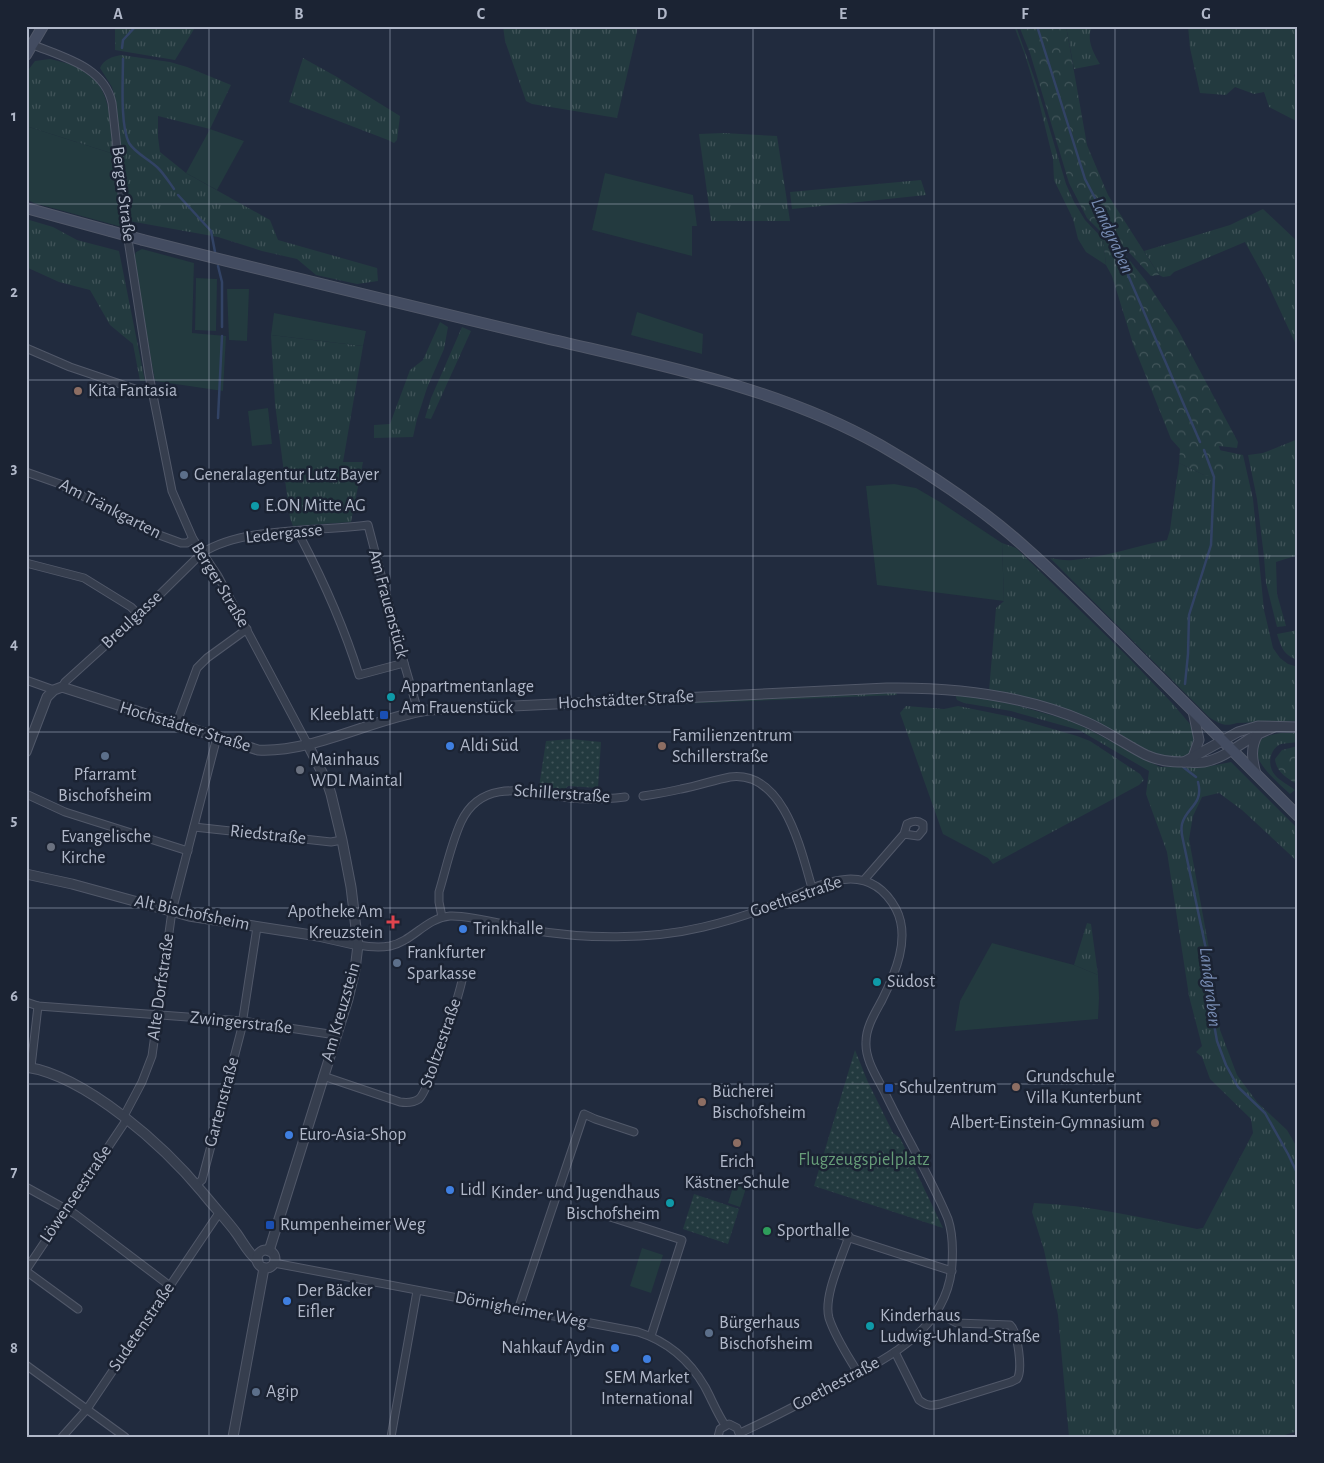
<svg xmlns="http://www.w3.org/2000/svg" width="1324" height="1463" font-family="'Alegreya Sans',sans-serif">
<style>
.grass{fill:url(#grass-tufts)}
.forest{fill:url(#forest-crowns)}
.park{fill:url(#park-dots)}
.garden{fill:#233a3f}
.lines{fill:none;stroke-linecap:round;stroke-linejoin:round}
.stream{stroke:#324365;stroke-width:2.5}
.minor-casing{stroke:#515869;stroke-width:9}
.tertiary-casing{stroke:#515869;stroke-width:11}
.secondary-casing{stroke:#515869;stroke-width:12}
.minor{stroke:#363e4e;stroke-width:7}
.tertiary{stroke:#363e4e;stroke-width:9}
.secondary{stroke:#434c61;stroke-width:10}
.secondary-bridge-casing{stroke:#515869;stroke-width:12;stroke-linecap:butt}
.secondary-bridge{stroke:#434c61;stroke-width:10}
.grid{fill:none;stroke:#b1b8c9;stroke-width:1;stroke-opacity:0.55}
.education-dot{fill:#8d6e63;stroke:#1b2333;stroke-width:2}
.service-dot{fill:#5c6f8a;stroke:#1b2333;stroke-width:2}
.culture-dot{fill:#0f9aa8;stroke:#1b2333;stroke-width:2}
.transit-dot{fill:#1a4fb4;stroke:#1b2333;stroke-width:2}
.shop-dot{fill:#3f7fe0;stroke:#1b2333;stroke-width:2}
.worship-dot{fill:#6b7280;stroke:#1b2333;stroke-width:2}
.health-dot{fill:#e0444e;stroke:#1b2333;stroke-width:2}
.leisure-dot{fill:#2e9e5b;stroke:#1b2333;stroke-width:2}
.labels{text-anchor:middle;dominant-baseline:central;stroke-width:5;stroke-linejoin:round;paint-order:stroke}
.street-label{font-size:18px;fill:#b1b8c9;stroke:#1b2333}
.poi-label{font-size:18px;fill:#b1b8c9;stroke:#1b2333;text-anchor:start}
.park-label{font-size:18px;fill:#669c78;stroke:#1b2333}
.water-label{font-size:19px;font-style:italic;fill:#778cb3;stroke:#1b2333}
.neatline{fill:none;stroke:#b1b8c9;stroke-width:2}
.grid-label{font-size:16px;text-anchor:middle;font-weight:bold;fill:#b1b8c9}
</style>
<defs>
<pattern id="grass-tufts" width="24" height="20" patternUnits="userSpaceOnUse" patternTransform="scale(1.25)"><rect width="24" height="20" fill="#233a3f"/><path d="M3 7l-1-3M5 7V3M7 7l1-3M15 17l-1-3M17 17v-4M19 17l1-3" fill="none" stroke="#415459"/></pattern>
<pattern id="forest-crowns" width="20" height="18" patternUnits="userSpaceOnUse" patternTransform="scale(1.25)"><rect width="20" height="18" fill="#233a3f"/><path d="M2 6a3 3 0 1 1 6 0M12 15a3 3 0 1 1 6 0" fill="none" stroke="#415459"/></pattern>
<pattern id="park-dots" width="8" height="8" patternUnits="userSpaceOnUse" patternTransform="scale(1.25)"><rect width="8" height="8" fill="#233a3f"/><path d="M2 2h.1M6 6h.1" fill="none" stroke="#415459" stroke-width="1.8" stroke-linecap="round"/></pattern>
</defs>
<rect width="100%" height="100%" fill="#212b3e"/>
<g class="grass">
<path d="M115,26H196L175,60L115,50Z"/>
<path d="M503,26H637V32L617,118L532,104L526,101L505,41Z"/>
<path d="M1014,26H1016L1036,83L1066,184L1074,202L1085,220L1103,239L1106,265L1086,252L1078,239L1073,219L1054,180L1053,159L1037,94L1025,55Z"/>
<path d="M1066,26H1092C1086,39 1093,52 1100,64L1074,69Z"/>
<path d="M1188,26H1298V71L1294,75L1298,89V122L1269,107L1264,92L1254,94L1235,87L1226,95L1200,93L1190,48Z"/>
<path d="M121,55L170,62L187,67L231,85L210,129L158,116V137L160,152L186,173L270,220L278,240L377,268L378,281L357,284L316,275L297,259L262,251L218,237L129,221L116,102L112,87L100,68C104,59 112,57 121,55Z"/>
<path d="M303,58L337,77L400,116L397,140L394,143L388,140L289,102Z"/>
<path d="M50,59C58,61 68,63 76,66C112,81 110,121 114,154L26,126V73L35,61Z"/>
<path d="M723,133L777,136L790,221H711L699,134Z"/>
<path d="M921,180L926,195L792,209L790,192Z"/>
<path d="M1263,209L1298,242V349L1266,280L1245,242L1174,272L1170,276L1163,277L1159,275L1144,251L1230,225Z"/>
<path d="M26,219L53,227L77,240L119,251L145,381H140L133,344L110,325L90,290L59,282L26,267Z"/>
<path d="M440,322L448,327L444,349L427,388L417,419L413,437L374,438V425L390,424L410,370L423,360Z"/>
<path d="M462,327L471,331L431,419L425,418L431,398Z"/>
<path d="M271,335L363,346L343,462H363L351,522L293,526L290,518L275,404Z"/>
<path d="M1298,439V555L1276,562L1277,594L1286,626L1277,627L1266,583L1264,557L1257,499L1248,455L1263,453Z"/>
<path d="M1219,450L1243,455L1253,499L1264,610L1273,648L1280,658L1288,664L1298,667V721L1237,723C1225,727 1219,724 1209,717L1050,558C1057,559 1066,561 1073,560C1105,557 1136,546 1167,540L1170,530L1179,463L1204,475L1226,469Z"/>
<path d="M1002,543L1016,548L1126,655L1172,703L1190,724L1194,734L1195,742L1192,751L1187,756L1172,759L1148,753L1109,731L989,691L996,608L1004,601Z"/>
<path d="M1298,630V660C1284,656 1281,647 1277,634Z"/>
<path d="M895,691L897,695L554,709V706Z"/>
<path d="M955,694L1012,704L1065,719L1080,725L1160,767L1211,766L1231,762L1298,829V862L1242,810L1219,793L1202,797L1193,816L1189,839L1214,976L1220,1030L1237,1075L1257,1102L1287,1130L1298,1149V1431L1278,1437H1069L1058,1315L1044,1250L1032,1212L1034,1203C1090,1205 1143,1218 1197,1229L1203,1228L1253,1133L1251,1119L1210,1079L1202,1057L1196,1052L1202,1046L1189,996L1167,852L1146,794L1149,771L1079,730L1011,711L964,703L957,700Z"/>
<path d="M906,706L944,709L958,706L1012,717L1077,736L1090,741L1140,774L1144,780L1139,785L993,864L988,858L943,834L900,713Z"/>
<path d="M1281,733H1298V742C1293,743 1286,743 1281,744C1269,749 1267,766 1275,775C1280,781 1289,785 1295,790L1290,794C1271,777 1229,740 1281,733Z"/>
<path d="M1087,923L1091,924L1098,975L1074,965Z"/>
</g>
<g class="forest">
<path d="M1019,26H1066L1087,145L1108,195L1159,275L1151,276L1125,248L1100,231L1087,218L1069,183L1030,53Z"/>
<path d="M1103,239L1123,252L1146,281L1177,328L1238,442L1237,448L1219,446L1226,469L1225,477L1204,475L1179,463L1180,449L1171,439L1133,344L1112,276L1106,265Z"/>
<path d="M1298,746V785C1287,778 1276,772 1275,759L1282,750Z"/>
</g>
<g class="park">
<path d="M571,739L601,742L598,788L568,786L564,790L539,787L546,741Z"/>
<path d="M855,1050L867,1080L893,1133L900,1138L943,1228L814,1186Z"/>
<path d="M694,1194L739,1209L728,1244L683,1229Z"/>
</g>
<g class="garden">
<path d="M26,126L114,154L122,227L34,203L26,199Z"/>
<path d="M210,129L244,141L217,190L186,173Z"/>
<path d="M605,173L693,195L697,226H692V256L592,230Z"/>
<path d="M142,249L194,263L192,333L226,336L223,391L155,381L133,260L136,252Z"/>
<path d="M196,278L217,279L216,331L195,330Z"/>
<path d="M227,289H249L247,341L229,340Z"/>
<path d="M637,312L703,334L702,354L631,335Z"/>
<path d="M274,313L366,331L363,346L271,335Z"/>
<path d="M268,408L272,444L252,446L248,411Z"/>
<path d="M894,484L916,488L940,502L1002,543L1004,601L877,585L866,486Z"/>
<path d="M992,943L1074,965L1098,975L1099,998L1098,1019L955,1031L960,1001Z"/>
<path d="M734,1184L746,1188L740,1207L728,1203Z"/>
<path d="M642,1248L663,1255L651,1293L630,1286Z"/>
</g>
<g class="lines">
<g class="stream">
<path d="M1037,26L1085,179L1108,223L1125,268L1200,442"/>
<path d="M122,48L123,40L136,26"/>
<path d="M123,59C123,80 120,125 129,143C136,154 149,159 158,168C164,174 169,182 174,189"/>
<path d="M178,195L211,231L215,252"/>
<path d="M218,266L222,282V327"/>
<path d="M218,418L222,336"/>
<path d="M1185,684L1188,654L1189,615L1211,545L1214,477L1204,450"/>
<path d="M1183,767L1196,777"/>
<path d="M1198,782C1204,805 1186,807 1182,824C1181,829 1182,836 1183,840L1207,954L1209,996L1217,1041L1226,1065L1238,1087L1265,1113L1288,1154L1298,1175"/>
</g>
<g class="minor-casing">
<g id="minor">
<path d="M31,44C62,57 104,66 112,103L125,220L149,375L172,491L193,539L218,576L307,743"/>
<path d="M26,348L70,367L138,390L152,388"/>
<path d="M26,472L60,484L151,532L181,543H187L193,539"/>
<path d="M300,531L301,538C324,582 344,627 359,675L404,663"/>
<path d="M26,563L84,578L131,607L139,615"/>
<path d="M26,680L54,690"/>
<path d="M62,687L65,682L139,615L202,553C244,526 319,532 368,525L404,663L418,711"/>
<path d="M176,725L197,668L207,658L247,629"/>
<path d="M26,794L65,812L188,851"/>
<path d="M643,796C656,794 669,792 681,789C698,786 714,780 730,777C784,770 801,850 812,888"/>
<path d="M194,827L331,842L342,840"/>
<path d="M864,880L904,834L907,824C913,821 917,820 923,824V830L918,836L904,834"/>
<path d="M442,917L439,902V892C446,869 451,844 461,822C483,775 532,794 571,798C589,800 607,799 625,797"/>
<path d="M358,945C369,947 379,948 390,946C413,941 426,918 450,916C472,915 508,926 531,930C585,939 649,940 703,927C725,922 747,915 768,907C810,891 865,852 896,909C911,938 895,974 882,1000C875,1013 866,1027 866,1042C865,1060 877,1077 885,1093C905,1135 930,1176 948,1219C953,1234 953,1249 952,1264C948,1332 884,1360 831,1387C801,1403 771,1419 740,1433"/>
<path d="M26,1002L38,1006L242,1021L336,1035"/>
<path d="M31,1067L38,1006"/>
<path d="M323,1076L400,1102C407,1103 413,1103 419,1099C429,1091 461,990 463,975"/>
<path d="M124,1116L142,1082L152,1056L172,911L217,737"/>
<path d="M196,1185L202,1180L241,1031L257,927"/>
<path d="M26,1187L75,1214L170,1286"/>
<path d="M601,1214L682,1240L651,1336"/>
<path d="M831,1232L952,1271"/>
<path d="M849,1236C842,1258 823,1296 829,1318C835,1337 848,1356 858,1373"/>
<path d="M274,1263L638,1332C667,1341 690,1361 705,1387C712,1400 717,1413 725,1425"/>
<path d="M26,1270L127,1119"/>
<path d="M26,1271L78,1309"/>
<path d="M518,1310L584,1114L595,1119L634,1132"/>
<path d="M895,1352L919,1400C927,1406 931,1406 940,1404L1011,1382L1017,1379C1023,1371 1018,1332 1010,1325L957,1323L937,1313"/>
<path d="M26,1365L125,1437"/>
<path d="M62,1437L87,1409L219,1213"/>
<path d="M391,1437L417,1291"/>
<path d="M718,1437L720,1429L729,1424L737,1428L740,1436"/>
</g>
</g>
<g class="tertiary-casing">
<g id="tertiary">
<path d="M1193,711L1199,740L1193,757"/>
<path d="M26,752L47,697L54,690L62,687L258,750C314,753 373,718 428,710L887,688C953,687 1024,695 1086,722C1107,731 1126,745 1146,755C1159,761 1170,762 1184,762C1191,762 1197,763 1204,762C1221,759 1235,748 1249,739C1257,734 1266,731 1274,727"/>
<path d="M1184,762L1238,732L1258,726L1298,727"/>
<path d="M1256,774C1252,759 1250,748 1258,734"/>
<path d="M26,874L72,884L189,916L318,936L358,945"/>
<path d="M26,1067C87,1076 165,1147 203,1193C214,1207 227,1220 237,1234C244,1244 248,1253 258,1261"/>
<circle cx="266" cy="1259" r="9"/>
<path d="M269,1251L348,999L355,970L358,945L351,887L342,840L331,794L327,782L307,743"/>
<path d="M233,1437L264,1268"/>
</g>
</g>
<g class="secondary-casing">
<g id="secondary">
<path d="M26,55L43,26"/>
<path d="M26,208L110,231"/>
<path d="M143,240C277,274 411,306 545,338C659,365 777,387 880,445C932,475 983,509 1027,549C1070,587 1111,629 1152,670C1200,718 1249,767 1298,816"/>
</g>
</g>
<use href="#minor" class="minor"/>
<use href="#tertiary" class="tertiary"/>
<use href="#secondary" class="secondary"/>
<g class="secondary-bridge-casing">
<path id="secondary-bridge" d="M110,231L143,240"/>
</g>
<use href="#secondary-bridge" class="secondary-bridge"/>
</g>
<path class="grid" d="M209,26V1437M390,26V1437M571,26V1437M753,26V1437M934,26V1437M1115,26V1437M26,204H1298M26,380H1298M26,556H1298M26,732H1298M26,908H1298M26,1084H1298M26,1260H1298"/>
<g class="education-dot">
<circle cx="78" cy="391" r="5"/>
<circle cx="662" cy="746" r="5"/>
<circle cx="1016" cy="1087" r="5"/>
<circle cx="702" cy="1102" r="5"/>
<circle cx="1155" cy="1123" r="5"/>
<circle cx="737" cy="1143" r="5"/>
</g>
<g class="service-dot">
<circle cx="184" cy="475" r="5"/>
<circle cx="105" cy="756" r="5"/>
<circle cx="397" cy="963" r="5"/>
<circle cx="709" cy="1333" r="5"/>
<circle cx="256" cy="1392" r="5"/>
</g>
<g class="culture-dot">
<circle cx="255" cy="506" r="5"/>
<circle cx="391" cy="697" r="5"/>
<circle cx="877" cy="982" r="5"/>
<circle cx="670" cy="1203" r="5"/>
<circle cx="870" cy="1326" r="5"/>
</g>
<g class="transit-dot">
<rect x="379" y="710" width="10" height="10" rx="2.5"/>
<rect x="884" y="1083" width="10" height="10" rx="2.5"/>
<rect x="265" y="1220" width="10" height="10" rx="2.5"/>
</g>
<g class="shop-dot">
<circle cx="450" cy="746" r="5"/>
<circle cx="463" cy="929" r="5"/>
<circle cx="289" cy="1135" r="5"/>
<circle cx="450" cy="1190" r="5"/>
<circle cx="287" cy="1301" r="5"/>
<circle cx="615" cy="1348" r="5"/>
<circle cx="647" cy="1359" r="5"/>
</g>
<g class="worship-dot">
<circle cx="300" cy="770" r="5"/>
<circle cx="51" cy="847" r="5"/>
</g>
<path class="health-dot" d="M390.5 914.5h5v5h5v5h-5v5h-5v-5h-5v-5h5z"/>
<circle class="leisure-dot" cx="767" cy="1231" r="5"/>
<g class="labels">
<g class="street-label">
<text transform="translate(123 194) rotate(83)">Berger Straße</text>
<text transform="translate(110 509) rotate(27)">Am Tränkgarten</text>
<text transform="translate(284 534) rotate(-6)">Ledergasse</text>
<text transform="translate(220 585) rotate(59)">Berger Straße</text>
<text transform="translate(388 604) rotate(75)">Am Frauenstück</text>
<text transform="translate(132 620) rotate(-43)">Breulgasse</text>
<text transform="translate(626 700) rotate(-3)">Hochstädter Straße</text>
<text transform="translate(185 727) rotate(17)">Hochstädter Straße</text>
<text transform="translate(562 794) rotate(4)">Schillerstraße</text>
<text transform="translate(268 835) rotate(6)">Riedstraße</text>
<text transform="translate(796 897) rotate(-19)">Goethestraße</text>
<text transform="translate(192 913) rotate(12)">Alt Bischofsheim</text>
<text transform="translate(161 987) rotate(-82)">Alte Dorfstraße</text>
<text transform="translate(341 1012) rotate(-74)">Am Kreuzstein</text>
<text transform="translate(241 1023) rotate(6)">Zwingerstraße</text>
<text transform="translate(441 1043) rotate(-71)">Stoltzestraße</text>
<text transform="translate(222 1102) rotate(-75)">Gartenstraße</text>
<text transform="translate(76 1194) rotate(-56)">Löwenseestraße</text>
<text transform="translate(521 1310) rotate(11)">Dörnigheimer Weg</text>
<text transform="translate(142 1327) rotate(-56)">Sudetenstraße</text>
<text transform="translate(836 1384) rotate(-28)">Goethestraße</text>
</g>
<g class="poi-label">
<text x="88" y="391">Kita Fantasia</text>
<text x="194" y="475">Generalagentur Lutz Bayer</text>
<text x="265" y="506">E.ON Mitte AG</text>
<text x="401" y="687">Appartmentanlage<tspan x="401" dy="21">Am Frauenstück</tspan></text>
<text x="374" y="715" text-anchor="end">Kleeblatt</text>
<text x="672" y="736">Familienzentrum<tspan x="672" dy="21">Schillerstraße</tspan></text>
<text x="460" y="746">Aldi Süd</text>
<text x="310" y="760">Mainhaus<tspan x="310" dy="21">WDL Maintal</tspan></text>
<text x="105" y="775" text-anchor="middle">Pfarramt<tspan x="105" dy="21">Bischofsheim</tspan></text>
<text x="61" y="837">Evangelische<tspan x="61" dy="21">Kirche</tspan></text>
<text x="383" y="912" text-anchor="end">Apotheke Am<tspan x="383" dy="21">Kreuzstein</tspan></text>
<text x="473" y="929">Trinkhalle</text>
<text x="407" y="953">Frankfurter<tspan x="407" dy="21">Sparkasse</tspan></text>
<text x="887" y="982">Südost</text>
<text x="1026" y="1077">Grundschule<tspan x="1026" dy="21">Villa Kunterbunt</tspan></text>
<text x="899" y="1088">Schulzentrum</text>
<text x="712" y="1092">Bücherei<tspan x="712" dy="21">Bischofsheim</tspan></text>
<text x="1145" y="1123" text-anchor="end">Albert-Einstein-Gymnasium</text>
<text x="299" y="1135">Euro-Asia-Shop</text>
<text x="737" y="1162" text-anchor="middle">Erich<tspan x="737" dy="21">Kästner-Schule</tspan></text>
<text x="460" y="1190">Lidl</text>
<text x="660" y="1193" text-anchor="end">Kinder- und Jugendhaus<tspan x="660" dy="21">Bischofsheim</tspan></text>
<text x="280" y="1225">Rumpenheimer Weg</text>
<text x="777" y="1231">Sporthalle</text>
<text x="297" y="1291">Der Bäcker<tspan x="297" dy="21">Eifler</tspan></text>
<text x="880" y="1316">Kinderhaus<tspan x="880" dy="21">Ludwig-Uhland-Straße</tspan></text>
<text x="719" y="1323">Bürgerhaus<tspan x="719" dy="21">Bischofsheim</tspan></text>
<text x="605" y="1348" text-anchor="end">Nahkauf Aydin</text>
<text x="647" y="1378" text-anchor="middle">SEM Market<tspan x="647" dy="21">International</tspan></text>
<text x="266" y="1392">Agip</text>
</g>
<g class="park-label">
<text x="864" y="1160">Flugzeugspielplatz</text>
</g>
<g class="water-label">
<text transform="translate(1112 236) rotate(66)">Landgraben</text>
<text transform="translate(1210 987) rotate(83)">Landgraben</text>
</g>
</g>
<rect width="1324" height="1463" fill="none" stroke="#1b2333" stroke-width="55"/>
<rect x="28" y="28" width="1268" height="1408" class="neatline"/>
<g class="grid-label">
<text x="118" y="19">A</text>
<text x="299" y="19">B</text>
<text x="481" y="19">C</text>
<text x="662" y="19">D</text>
<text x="843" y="19">E</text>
<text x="1025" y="19">F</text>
<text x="1206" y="19">G</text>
<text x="14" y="121">1</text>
<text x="14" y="297">2</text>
<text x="14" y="473">3</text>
<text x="14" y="649">4</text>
<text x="14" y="825">5</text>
<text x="14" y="1001">6</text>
<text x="14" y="1177">7</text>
<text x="14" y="1353">8</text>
</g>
</svg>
